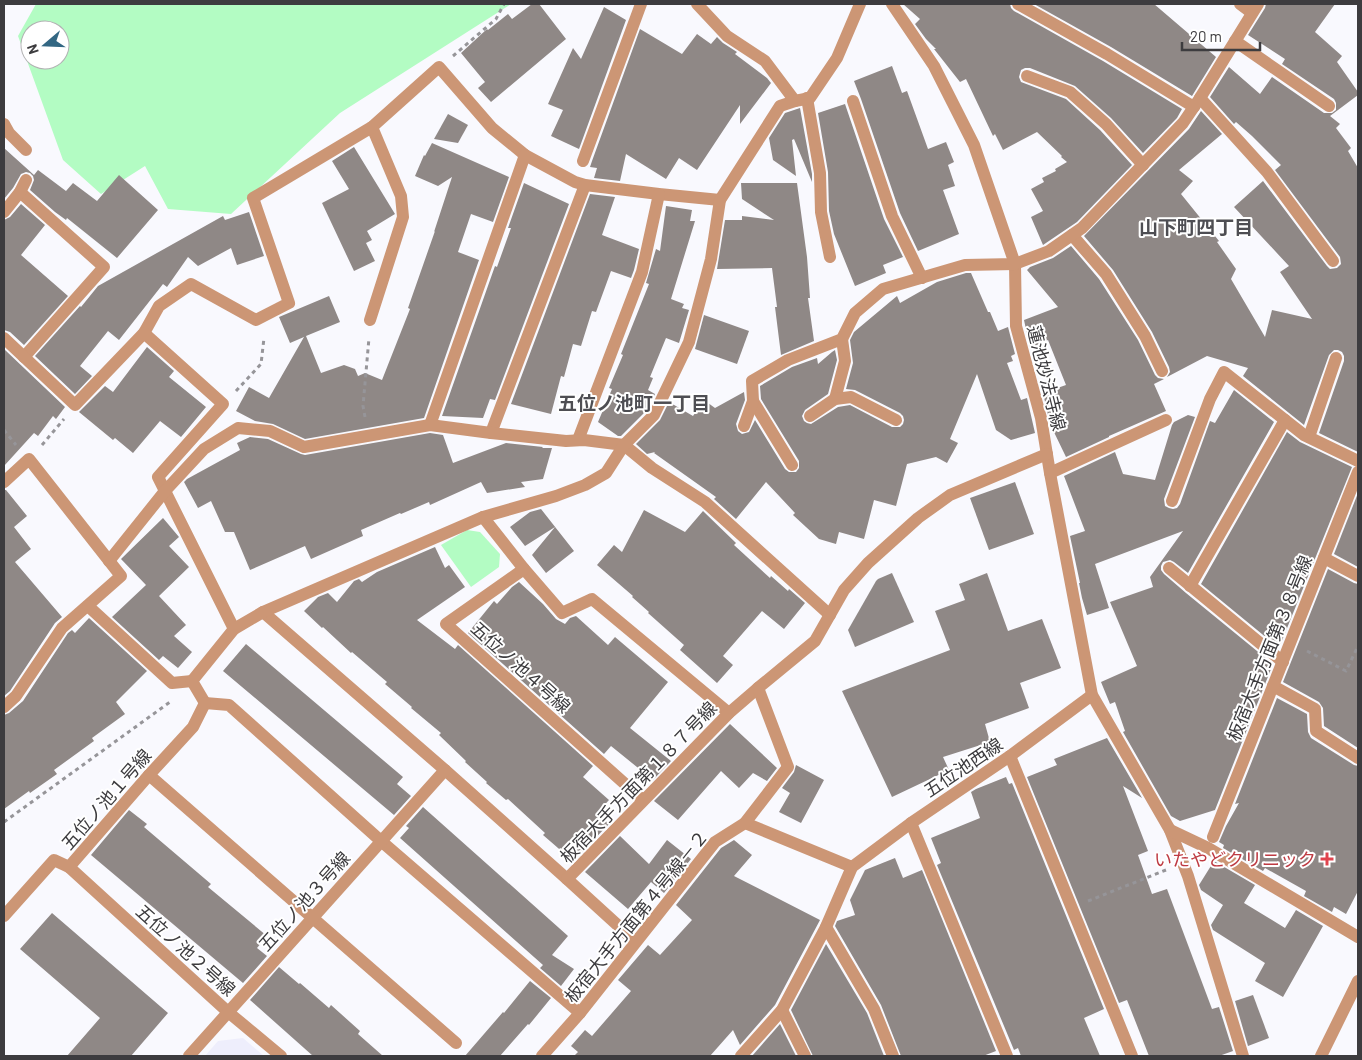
<svg xmlns="http://www.w3.org/2000/svg" width="1362" height="1060" font-family="Barlow,'Noto Sans JP',sans-serif">
<style>
.built{fill:#eeeefc}
.green{fill:#b3fcc3;fill-rule:evenodd}
.building{fill:#8f8886}
.lines{fill:none;stroke-linecap:round;stroke-linejoin:round}
.path{stroke:#969599;stroke-width:3;stroke-dasharray:4 4;stroke-linecap:butt}
.minor{stroke:#cc9675;stroke-width:12}
.health-dot{fill:#e0444e;stroke:#fff;stroke-width:2}
.labels{text-anchor:middle;dominant-baseline:central;stroke-width:4;stroke-linejoin:round;paint-order:stroke}
.street-label{font-size:18px;fill:#3d3c3f;stroke:#fff}
.health-label{font-size:18px;fill:#be3a42;stroke:#fff;text-anchor:end}
.neighbourhood-label{font-size:19px;font-weight:bold;fill:#4e4e53;stroke:#fff}
</style>
<rect width="100%" height="100%" fill="#f9f9fe"/>
<path class="built" d="M243,1038L264,1056H205L218,1041Z"/>
<g class="green">
<path d="M36,4H511L340,113L231,214L168,209L145,166L101,194L63,160L18,36ZM30,30H60V60H30Z"/>
<path d="M467,530L480,532L500,554L499,567L471,587L441,545Z"/>
</g>
<g class="building">
<path d="M532,4H539L566,39L491,102L478,88L485,82L461,53L487,29L488,30L508,14L512,19Z"/>
<path d="M903,4H1010L1011,8L1014,11L1103,61L1182,109L1177,118L1143,153L1111,118L1075,86L1030,68H1025L1021,70L1019,77L1021,82L1066,99L1100,130L1132,165L1077,222L1043,245L1031,217L1043,211L1031,189L1044,182L1042,178L1056,171L1055,169L1067,162L1061,157L1062,156L1037,132L1003,150L995,134L993,136L966,79L960,82L934,49H936L926,39L915,24L920,19Z"/>
<path d="M1034,4H1154L1216,57L1192,96L1111,47Z"/>
<path d="M1266,4H1335L1315,32L1342,56L1337,62L1358,92V95L1330,116L1340,124L1336,128L1351,148L1348,151L1358,168V452L1319,433L1344,361V356L1342,352L1338,350H1334L1329,355L1304,425L1243,376L1248,368L1207,356L1167,377L1170,372L1169,367L1152,332L1113,270L1084,236L1189,129L1201,111L1222,134L1179,170L1193,181L1181,194L1219,241L1217,242L1236,269L1231,279L1265,337L1272,310L1312,319L1280,272L1289,266L1234,207L1263,181L1327,266L1330,269L1337,268L1341,264L1340,257L1275,170L1281,165L1252,136L1236,122L1234,124L1210,97L1229,67L1260,94L1272,77L1324,113H1332L1336,110V103L1334,99L1282,64L1285,59L1248,35L1265,8Z"/>
<path d="M604,7L626,20L579,149L551,136L563,110L548,104L573,48L581,59Z"/>
<path d="M640,29L682,54L697,34L711,44L717,37L723,43L737,52L735,54L767,78L771,83L740,124V105L697,170L679,158L666,179L626,154L620,181L594,178L597,168L590,167L592,161Z"/>
<path d="M892,66L902,93L907,91L928,149L946,142L954,162L948,165L955,186L943,190L959,234L918,251L900,213L861,99L854,81Z"/>
<path d="M845,104L884,219L903,257L883,265L886,273L855,286L834,234L829,211L828,172L818,113Z"/>
<path d="M800,108L812,174V182L794,139L792,140L796,176L773,160L769,138L785,113Z"/>
<path d="M448,114L468,125L458,143L434,139Z"/>
<path d="M432,143L509,177L493,222L471,214L458,252L479,260L424,418L305,439L273,424L255,421L236,411L249,387L269,398L304,337L290,343L279,317L329,296L340,322L306,336L321,373L344,365L355,369L358,376L365,373L382,380L410,309L408,308L435,231L434,232L452,177L438,186L415,176L424,155L425,156Z"/>
<path d="M354,147L395,214L367,231L372,240L366,243L375,261L354,271L322,203L349,189L332,161Z"/>
<path d="M4,148L34,175L38,170L66,191L73,183L97,201L119,175L158,210L117,258L67,218L66,220L55,212L30,190L34,180L33,176L30,173L26,172L21,174L13,188L4,199Z"/>
<path d="M524,183L569,204L495,400L490,399L483,418L442,416L495,266L497,267L511,228H508Z"/>
<path d="M741,183H797L807,257L810,298H808L814,341L781,355L775,307H777L772,268L717,269L725,220H742V216L774,220L742,199Z"/>
<path d="M590,194L615,197L602,235L639,249L634,270L631,278L611,271L596,312L592,311L581,346L573,344L564,377L561,376L551,414L511,404Z"/>
<path d="M21,204L45,225L21,255L68,296L24,345L10,332L4,330V220L10,217Z"/>
<path d="M666,206L692,210L690,221H695L671,299L684,304L682,308L689,310L679,343L666,338L650,377L653,378L648,390L655,394L647,410L621,436H618L598,422L612,389L609,388L623,355L621,354L649,284L646,283L656,249L660,251Z"/>
<path d="M249,212L264,256L237,265L231,248L198,266L188,257L167,287L163,284L119,340L108,331L80,366L92,376L75,394L35,356L80,306L81,307L98,286L223,216L225,220Z"/>
<path d="M1071,246L1099,279L1138,340L1155,375L1158,378L1164,379L1154,384L1166,411L1109,436V437L1066,457L1052,428H1051L1043,393L1066,385L1048,340L1030,348L1024,320L1058,307L1027,270L1030,267L1053,258Z"/>
<path d="M966,273H971L988,312H990L998,331L1008,327L1015,354L1011,356L1013,361L1007,363L1021,400L1027,398L1035,433L1011,440L996,430L977,374L950,439L958,443L947,463L936,457L907,464L896,506L874,500L864,539L839,532L836,544L819,539L793,515L795,513L766,482L736,519L714,499L716,497L654,453L655,452L647,454L636,444L660,420L669,402L693,416L704,400L715,408L744,392L745,400L736,424L738,431L742,434L749,432L755,420L785,469L789,472H796L799,468V461L761,399L760,386L792,367L817,358L818,364L832,352L835,350L837,360L828,394L805,410L802,416L804,421L807,423L811,424L838,407L850,405L892,427H900L903,424L904,420L903,416L900,413L855,390L846,389L853,363L850,340L854,332L897,296L900,303L937,282Z"/>
<path d="M704,315L749,331L737,364L695,349Z"/>
<path d="M147,347L174,371L169,377L206,407L181,437L160,421L133,453L115,438L113,440L79,412L105,386L113,392Z"/>
<path d="M4,349L65,407L56,419L53,416L38,436L34,433L4,466Z"/>
<path d="M1234,390L1274,422L1188,573L1174,562L1170,560L1163,562L1161,566V570L1164,574L1186,593L1273,664L1215,810L1180,821L1171,816L1123,732L1125,731L1115,702L1110,704L1101,682L1137,666L1110,602L1153,587L1150,577L1183,531L1095,564L1109,608L1087,615L1082,598L1079,583H1080L1070,536L1085,531L1064,476L1115,452L1123,474L1155,480L1172,425L1174,422L1188,415L1195,417L1164,499L1165,506L1169,508L1173,509L1177,508L1180,504L1210,421L1215,423Z"/>
<path d="M1287,432L1300,442L1352,467L1279,648L1201,584Z"/>
<path d="M430,433L443,435L453,463L506,443L543,447L542,448H552L543,479L521,482L525,487L487,493L481,482L430,505L429,502L401,514L400,513L361,530L363,536L311,559L305,546L250,570L234,532H225L211,501L198,508L184,482L187,479L240,450L237,443L250,437L268,439L301,454L305,455Z"/>
<path d="M1015,482L1034,534L989,550L970,498Z"/>
<path d="M4,490H6L27,516L14,527L31,549L15,562L62,617L55,623L10,691L4,696Z"/>
<path d="M1358,493V567L1334,554Z"/>
<path d="M541,509L574,551L546,573L532,555L555,527L525,546L510,527L530,512Z"/>
<path d="M644,510L685,532L703,511L736,543L734,545L770,578L771,576L788,591L789,589L805,603L784,629L762,611L723,656L733,665L717,683L680,650L684,645L648,613L649,612L632,597L633,596L597,565L614,545L622,552Z"/>
<path d="M163,518L179,537L169,546L189,567L159,596L186,625L174,636L192,652L178,668L163,656L159,660L112,617L146,585L121,559Z"/>
<path d="M435,547L445,568L449,565L465,587L417,620L455,649L458,645L593,766L583,777L609,800L597,813L609,824L573,861L543,835L545,833L508,799L506,800L486,783L487,782L465,762L466,761L439,735L441,733L411,708L412,707L385,684L387,682L352,652L351,653L323,627L322,628L304,611L318,597L328,593L337,602L354,581L359,579L362,582L377,572Z"/>
<path d="M1328,569L1354,583L1358,584V748L1324,726L1323,708L1319,702L1283,682Z"/>
<path d="M892,573L914,622L855,647L848,630L876,581L878,579Z"/>
<path d="M987,573L1008,631L1042,619L1061,668L1020,683L1029,708L985,724L990,742L943,757L949,770L892,797L842,691L950,650L935,611L965,600L959,584Z"/>
<path d="M519,582L543,604L556,619L565,624L570,618L576,616L608,645L615,637L668,682L630,728L671,761L653,780L611,746L604,754L468,633L494,601L497,604L512,587Z"/>
<path d="M89,618L147,671L116,702L125,714L92,738L94,741L54,770L57,774L30,793L29,791L4,809V715L9,713L23,701L68,633L72,630L75,633Z"/>
<path d="M246,644L403,777L397,784L411,796L394,815L223,671Z"/>
<path d="M1277,698L1307,714L1308,732L1311,738L1354,765L1358,766V891L1346,914L1334,907L1332,912L1304,896L1306,891L1265,868L1263,871L1223,848L1224,845L1219,842L1226,826L1239,803L1235,804Z"/>
<path d="M730,724L777,768L767,781L753,773L739,788L721,771L678,820L654,801Z"/>
<path d="M1107,738L1142,798L1123,786L1148,851L1138,855L1152,894L1167,889L1212,1009L1219,1007L1233,1051L1219,1056H1149L1127,1000L1119,1003L1027,777L1057,765L1054,759Z"/>
<path d="M796,765L824,780L801,823L779,812L790,793L782,788L794,772Z"/>
<path d="M1006,777L1009,784L1012,783L1104,1009L1084,1018L1100,1056H1021L1018,1048L1014,1050L937,865L941,863L931,838L980,818L971,792L976,789Z"/>
<path d="M423,807L568,936L552,955L574,969L561,986L540,968L543,965L400,838L409,828L406,826Z"/>
<path d="M129,810L147,824L144,827L211,884L208,887L267,936L257,948L267,956L243,983L91,855Z"/>
<path d="M620,836L649,864L667,840L691,859L664,893L651,882L628,909L585,872Z"/>
<path d="M734,840L752,855L734,876L820,920L775,1005L740,1045L733,1030L710,1056H574L578,1052L571,1046L585,1030L592,1036L631,991L618,980L648,945L660,955L692,920L676,905L721,848Z"/>
<path d="M895,858L903,878L922,870L996,1051L983,1056H901L881,1005L835,926L837,921L855,915L850,900L865,870Z"/>
<path d="M1214,861L1255,885L1244,903L1285,928L1296,910L1323,926L1283,997L1255,981L1265,963L1213,930L1211,925L1223,905L1201,890L1199,885Z"/>
<path d="M52,913L168,1013L131,1056H67L100,1018L20,949Z"/>
<path d="M826,944L867,1013L884,1056H813L791,1010Z"/>
<path d="M279,967L299,984L300,983L329,1008L331,1005L360,1031L358,1034L383,1056H313L250,1000Z"/>
<path d="M530,981L551,998L529,1025L528,1024L500,1056H465L503,1012L504,1013Z"/>
<path d="M1253,995L1269,1038L1248,1046L1235,1001Z"/>
<path d="M780,1024L796,1056H752Z"/>
</g>
<g class="lines">
<g class="path">
<path d="M453,56L496,19L504,4"/>
<path d="M236,391L261,364L264,338"/>
<path d="M365,417L363,406L369,338"/>
<path d="M4,430L16,445"/>
<path d="M42,445L64,419"/>
<path d="M1307,651L1346,671L1358,646"/>
<path d="M4,822L170,702"/>
<path d="M1088,901L1166,870"/>
</g>
<g class="minor">
<path d="M697,4L727,36L765,61L795,101"/>
<path d="M892,4L934,66L974,145L1015,264L1016,326L1041,418L1050,473L1092,695L1170,830L1188,876L1243,1056"/>
<path d="M1018,4L1107,54L1194,107"/>
<path d="M1240,4L1252,13"/>
<path d="M1235,41L1329,106"/>
<path d="M1027,76L1070,92L1106,124L1143,165"/>
<path d="M807,98L820,173L821,212L830,257"/>
<path d="M1200,98L1267,172L1333,261"/>
<path d="M853,101L892,216L922,278"/>
<path d="M4,124L9,133L26,150"/>
<path d="M583,161L641,4"/>
<path d="M20,192L104,267L24,357"/>
<path d="M4,212L20,192L26,180"/>
<path d="M1072,235L1106,274L1145,336L1162,371"/>
<path d="M370,320L403,217L401,196L372,127"/>
<path d="M144,333L159,306L191,284L256,320L289,303L253,198L372,127L439,67L492,128L525,155L575,182L585,185L659,194L720,200"/>
<path d="M4,338L75,405L144,333L223,404L158,477L234,629"/>
<path d="M835,399L845,361L842,339"/>
<path d="M753,401L792,465"/>
<path d="M810,416L835,399L851,397L896,420"/>
<path d="M430,425L525,155"/>
<path d="M744,426L753,401L752,381L788,360L842,339L855,313L883,289L965,265L1015,264L1049,251L1082,228L1183,123L1200,98L1258,4"/>
<path d="M491,433L585,185"/>
<path d="M1309,437L1336,358"/>
<path d="M578,440L642,272L659,194"/>
<path d="M1050,473L1166,420"/>
<path d="M4,482L29,459L121,576L62,628L16,696L4,707"/>
<path d="M1172,501L1210,399L1224,372L1304,435L1358,461"/>
<path d="M483,517L524,569L562,613L592,599L729,713"/>
<path d="M1324,558L1358,576"/>
<path d="M109,561L165,491L204,449L238,428L270,431L304,447L430,425L491,433L566,441L584,440L624,445L652,468L705,502L830,615"/>
<path d="M1169,568L1283,662"/>
<path d="M524,569L446,624L643,800"/>
<path d="M1190,586L1285,420"/>
<path d="M88,606L172,683L192,681"/>
<path d="M263,612L445,770L567,879"/>
<path d="M1273,686L1315,709L1316,731L1358,758"/>
<path d="M205,703L192,681L234,629L263,612L483,517L556,496L585,485L606,473L624,445L654,415L689,342L711,259L720,200L780,106L795,101L810,98L837,58L860,4"/>
<path d="M205,703L229,705L381,841L580,1013"/>
<path d="M1010,756L1132,1056"/>
<path d="M149,775L456,1043"/>
<path d="M745,823L852,867"/>
<path d="M911,823L1007,1056"/>
<path d="M1170,830L1208,848L1358,937"/>
<path d="M1213,837L1358,472"/>
<path d="M69,867L228,1012L281,1056"/>
<path d="M4,916L54,860L69,867L149,775L193,727L205,703"/>
<path d="M826,927L874,1009L893,1056"/>
<path d="M635,941L567,879L729,713L758,688"/>
<path d="M782,1010L805,1056"/>
<path d="M189,1056L445,770"/>
<path d="M542,1056L580,1013L715,842L745,823L788,767L758,688L815,641L844,590L868,563L918,518L950,495L1047,454"/>
<path d="M741,1056L782,1010L826,927L852,867L911,823L1010,756L1092,695"/>
<path d="M1321,1056L1358,981"/>
</g>
</g>
<path class="health-dot" d="M1324.5 851.5h5v5h5v5h-5v5h-5v-5h-5v-5h5z"/>
<g class="labels">
<g class="street-label">
<text transform="translate(1047 378) rotate(76)">蓮池妙法寺線</text>
<text transform="translate(1269 648) rotate(-68)">板宿大手方面第３８号線</text>
<text transform="translate(521 667) rotate(42)">五位ノ池４号線</text>
<text transform="translate(963 767) rotate(-34)">五位池西線</text>
<text transform="translate(638 782) rotate(-46)">板宿大手方面第１８７号線</text>
<text transform="translate(106 799) rotate(-49)">五位ノ池１号線</text>
<text transform="translate(304 901) rotate(-48)">五位ノ池３号線</text>
<text transform="translate(636 916) rotate(-51)">板宿大手方面第４号線－２</text>
<text transform="translate(186 950) rotate(42)">五位ノ池２号線</text>
</g>
<g class="health-label">
<text x="1316" y="859">いたやどクリニック</text>
</g>
<g class="neighbourhood-label">
<text x="1196" y="226">山下町四丁目</text>
<text x="634" y="402">五位ノ池町一丁目</text>
</g>
</g>
<rect width="1362" height="1060" fill="none" stroke="#3d3c3f" stroke-width="10"/>
<g transform="translate(45 45) rotate(251)"><circle r="24" fill="#ffffff" stroke="#b1b1b2"/>
<path d="M0-4L9 19L0 12L-9 19Z" fill="#336783"/>
<text y="-8" font-size="14" font-weight="bold" text-anchor="middle" fill="#3d3c3f">N</text>
</g>
<path d="M1182 42v8h78v-8" fill="none" stroke="#3d3c3f" stroke-width="2.5"/>
<text x="1190" y="42" font-size="15" fill="#3d3c3f" stroke="#ffffff" stroke-width="4" paint-order="stroke">20 m</text>
</svg>
